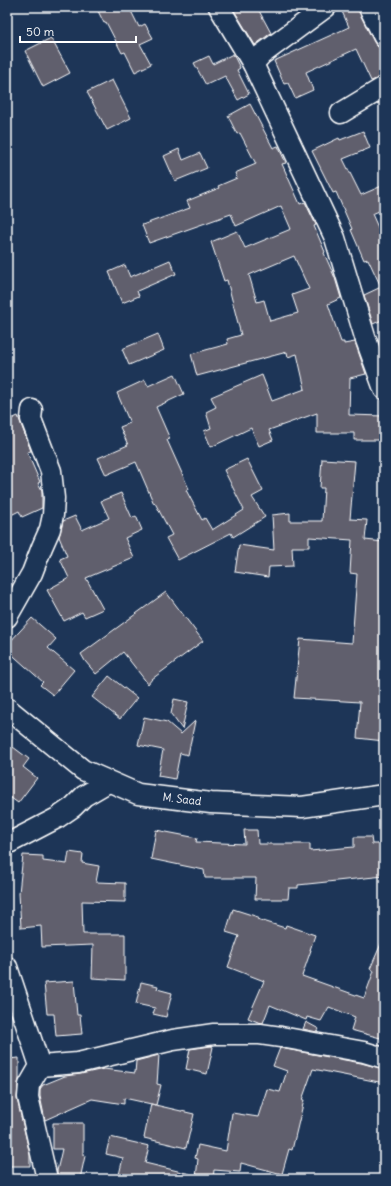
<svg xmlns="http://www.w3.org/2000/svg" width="391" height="1186" font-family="Delius,sans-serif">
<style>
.building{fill:#615e6d;stroke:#fff;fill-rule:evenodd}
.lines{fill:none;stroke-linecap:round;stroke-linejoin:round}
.minor-casing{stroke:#fff;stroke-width:23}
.minor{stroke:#1d3557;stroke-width:20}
.labels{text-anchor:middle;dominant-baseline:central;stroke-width:3;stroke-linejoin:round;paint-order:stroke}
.street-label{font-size:11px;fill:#fff;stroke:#1d3557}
</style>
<rect width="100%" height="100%" fill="#1d3557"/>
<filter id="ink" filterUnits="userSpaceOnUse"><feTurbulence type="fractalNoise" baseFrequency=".025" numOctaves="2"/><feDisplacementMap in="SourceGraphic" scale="8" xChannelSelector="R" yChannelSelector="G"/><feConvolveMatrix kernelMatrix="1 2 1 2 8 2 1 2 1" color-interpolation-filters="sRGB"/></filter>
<g filter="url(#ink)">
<g class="building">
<path d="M96,7H129L139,27L145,24L153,38L140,44L151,64L135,72L125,52L122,53L106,22L104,23Z"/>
<path d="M232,7H257L271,33L255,45Z"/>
<path d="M340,7H358L359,12L374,42L378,47L384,48V76L371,81L356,49L306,72L313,90L295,98L288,83L284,84L274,61L349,27Z"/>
<path d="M51,38L70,73L43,87L25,51Z"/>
<path d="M233,54L240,68L237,70L249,94L238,100L225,76L206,85L194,63L209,56L213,64Z"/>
<path d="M112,80L131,118L107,130L87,92Z"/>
<path d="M250,104L273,148L278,146L286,163L282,164L300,204L305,202L316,225L314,226L325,252L324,253L335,278L341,298L328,304L341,342H344V344L355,342L366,374L350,378L349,415L384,416V440H354V433H317V413L269,430L273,440L259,446L251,428L211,447L204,431L211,428L206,412L216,407L211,397L262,375L272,401L305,389L297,354L288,357L287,352L197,376L191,354L228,344L227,339L241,335L227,280L224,281L211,242L237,231L245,248L291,229L281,206L236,226L231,214L149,243L142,225L190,208L187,201L219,188L218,186L237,178L235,173L256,164L240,133L237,134L228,116ZM294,256L309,289L292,295L298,313L270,321L264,300L257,302L249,275Z"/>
<path d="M363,131L370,148L343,159L361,195L384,185V209L372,214L384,241V319L373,324L364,295L381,287L368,259L364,260L351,230L352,229L336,192L333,193L312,151L339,138L340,140Z"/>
<path d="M179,149L183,160L200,153L207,168L175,181L164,156Z"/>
<path d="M170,260L176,274L137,291L139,296L122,303L109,272L125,265L130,277Z"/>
<path d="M158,334L164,350L129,365L122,349Z"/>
<path d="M175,374L184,394L156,407L170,439L167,440L189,489L186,490L202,520L205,518L212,530L244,510L224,470L247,459L263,491L252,497L265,517L233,537L231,533L178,560L166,538L172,535L155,503L154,504L136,462L106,475L98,458L128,445L120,427L130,423L117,393L145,380L148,386Z"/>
<path d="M18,416L31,451L27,452L40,482L38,483L42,490V508L22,517L19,511L7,517V421Z"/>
<path d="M322,459L355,461L350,519L367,520L365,540L384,542V741L357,738L360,702L294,698L300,639L352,643L357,574L350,573L352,540L309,537V547H292L293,566L269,567L268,577L235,572L239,545L274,550L272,515L290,513V521H322L324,488H320Z"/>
<path d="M121,493L132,518L136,516L142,530L125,538L134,558L86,578L103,609L85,617L82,612L64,621L47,590L69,578L60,559L67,556L59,537L63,521L75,516L82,530L109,518L101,501Z"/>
<path d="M166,592L203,641L152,679L148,684L123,652L96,674L85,661L81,654Z"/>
<path d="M32,618L56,639L48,648L74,670L53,695L40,685L43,682L7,650V645Z"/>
<path d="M109,676L137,698L120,719L92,697Z"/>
<path d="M174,699L188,702L182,729L171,714Z"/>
<path d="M144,717L167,722L181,734L195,721L188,755L180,753L175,779L158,776L163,750L138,745Z"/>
<path d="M13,747L29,759L23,767L37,778L18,803L7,795V756Z"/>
<path d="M156,830L197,838L196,842L245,844L244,830H257L258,844H310V851L354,847V837H371L372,844H384V876L298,885V888H289L288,899H255L256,878H205L204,870L151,859Z"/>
<path d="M69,852L83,854L82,863L99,866L96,882L125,883V902L82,901L83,934H125V980L92,978L93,945L42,947L41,926L21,928L19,893L23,855L43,856V861L67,864Z"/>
<path d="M233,909L258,917L257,919L285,928L286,925L315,935L310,950H311L302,976L364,998L374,971L370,969L384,937V1039L351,1030L355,1017L329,1007L321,1021L307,1017L306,1020L270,1005L263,1023L258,1022L248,1018L264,981L228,967L239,936L226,932Z"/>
<path d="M74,981L77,1015H80L82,1034L56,1036L54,1014H47L44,983Z"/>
<path d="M141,982L158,986L157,989L172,993L166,1017L153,1014L155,1008L136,1004Z"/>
<path d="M306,1022L319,1029L317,1032L303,1029Z"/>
<path d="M211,1046L213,1047L207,1074L186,1069L190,1049Z"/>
<path d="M280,1048L361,1063L384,1069V1083L313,1069L302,1100H304L292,1150L289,1149L282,1174L241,1163L240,1172L214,1170L213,1179L196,1178L198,1159L195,1158L198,1145L226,1151L232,1113L258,1117L267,1089L280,1092L287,1071L273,1066Z"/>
<path d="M159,1055L157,1084L161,1085L156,1105L124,1098V1104L92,1099L45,1120L40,1096V1089L43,1085L65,1076L81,1074L104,1069L135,1073L136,1061Z"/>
<path d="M19,1058V1079L18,1084L17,1099L30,1155V1166H7V1135H11L7,1099V1059Z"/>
<path d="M151,1104L194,1114L186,1148L144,1138Z"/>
<path d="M53,1123H83V1155L85,1156L80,1179H58L57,1171L62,1149H53Z"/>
<path d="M110,1137L149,1146L145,1163L190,1174L189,1179H118L123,1158L106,1154Z"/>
</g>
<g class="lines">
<g class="minor-casing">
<g id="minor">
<path d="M219,7L253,64L335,238L365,337L384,389"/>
<path d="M369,7L384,37"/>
<path d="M253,64L261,55L326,7"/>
<path d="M341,113L384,87"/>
<path d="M7,617L32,573L42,547L50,529L53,515L54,498L51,471L31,419L32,410"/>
<path d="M7,708L83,770L138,794L211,803L302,807L384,795"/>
<path d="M7,844L57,818L73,807L84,796L108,782"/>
<path d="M7,967L40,1066L29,1085L28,1097L47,1179"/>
<path d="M40,1066L78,1063L173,1040L214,1034H260L281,1037L364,1052L384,1058"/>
</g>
</g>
<use href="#minor" class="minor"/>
</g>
</g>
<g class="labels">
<g class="street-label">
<text transform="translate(182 799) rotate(7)">M. Saad</text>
</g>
</g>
<rect width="391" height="1186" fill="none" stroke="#1d3557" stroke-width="24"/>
<rect x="12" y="12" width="367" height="1162" fill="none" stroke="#fff" stroke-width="1.5" filter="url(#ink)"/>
<path d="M20 36v6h116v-6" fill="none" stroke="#ffffff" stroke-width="2"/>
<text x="26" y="36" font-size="12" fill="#ffffff" stroke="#1d3557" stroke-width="3" paint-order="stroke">50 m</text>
</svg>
